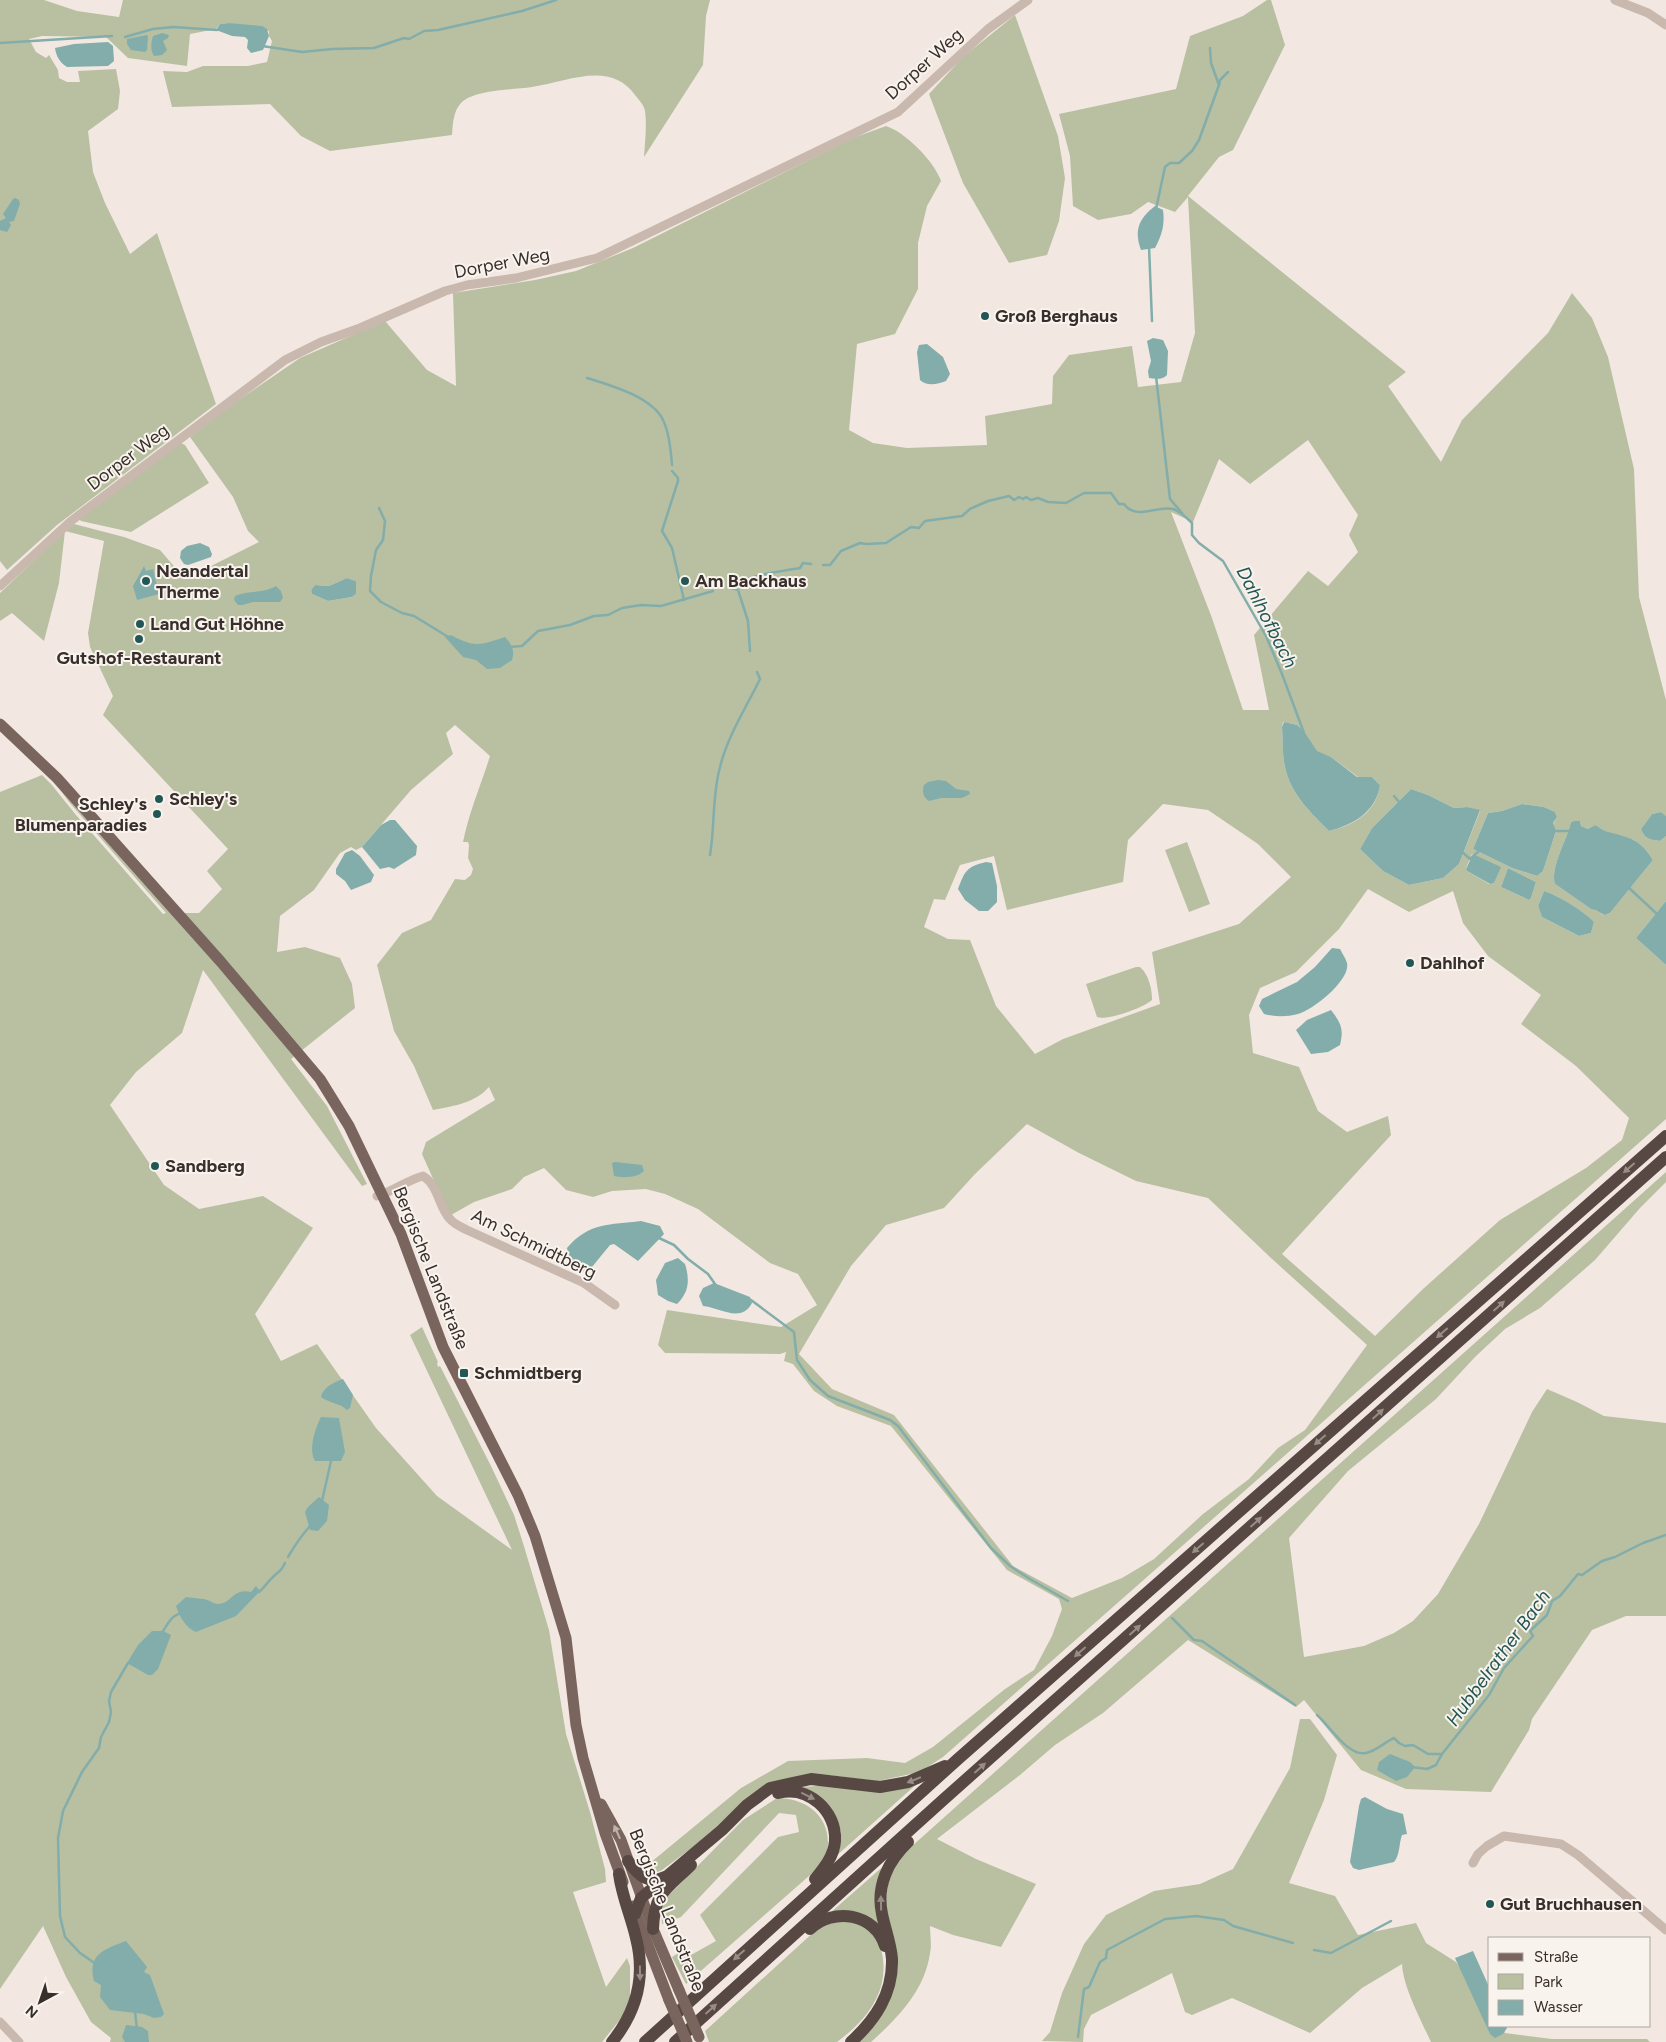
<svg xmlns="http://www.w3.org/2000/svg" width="1666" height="2042" font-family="Figtree,sans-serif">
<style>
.green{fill:#b8c0a1;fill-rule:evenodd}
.water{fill:#82adab}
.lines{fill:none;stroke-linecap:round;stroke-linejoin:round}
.stream{stroke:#82adab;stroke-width:2.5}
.minor{stroke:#c9b8ad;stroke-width:9}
.major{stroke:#79655e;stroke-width:11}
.highway{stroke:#584843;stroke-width:12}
.major-bridge{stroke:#79655e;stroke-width:11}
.oneway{fill:#988c87}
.oneway2{fill:#bfb3ad}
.poi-dot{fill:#235756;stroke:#f9f3ed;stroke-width:2}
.labels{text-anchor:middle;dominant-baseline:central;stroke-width:4;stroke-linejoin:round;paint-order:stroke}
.street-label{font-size:18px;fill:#382e2b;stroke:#f9f3ed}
.poi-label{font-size:18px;font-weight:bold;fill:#382e2b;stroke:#f9f3ed;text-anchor:start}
.water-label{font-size:19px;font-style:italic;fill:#235756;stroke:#f9f3ed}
</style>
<rect width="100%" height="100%" fill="#f2e8e1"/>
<g class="green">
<path d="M0,0H44L77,11L119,17L123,0H710L706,16L703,65L644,157C645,142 647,125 645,111C644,105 638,99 635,95C610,60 567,82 532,87C513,90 475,89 461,103C453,112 453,123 452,135L330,151L301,136L270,104L172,107L163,71L187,72L203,66H248L267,62L272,41L269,36V31L229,23L220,24L216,29L190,34L187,66L128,58L106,37L42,36L29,39L36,52L46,58L49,55L58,70L59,78L67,82H80L78,71L116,69L120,91L118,109L88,131L93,172L105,203L130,254L157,233L216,404L57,525L7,570L0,561Z"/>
<path d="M1267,0H1271L1285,45L1233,150L1219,157L1188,196L1406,372L1388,386L1441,462L1462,420L1548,333L1572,293L1592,318L1608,357L1634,469L1639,597L1666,700V816L1661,812L1652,814L1641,829C1644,839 1651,840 1660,841L1666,836V901L1636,938L1666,965V1119L943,1757L920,1772L878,1781L828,1775L787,1779L768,1785L712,1833L662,1870L650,1875L638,1869L650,1863L741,1788L788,1761L867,1758L905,1763L933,1747L1005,1689L1034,1670L1052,1636L1062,1609L1059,1599L1007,1570L891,1426L837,1406L814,1391L793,1364L784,1361L786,1352L780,1354L665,1353L658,1345L667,1310L781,1327L817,1305L798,1274L770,1263L698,1209L665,1194L646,1189L612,1191L593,1197L566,1190L544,1168L524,1177L512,1189L474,1202L451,1215L447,1210L422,1154L426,1142L495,1100L489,1087C475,1103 454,1106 433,1110L414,1066L394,1031L377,965L402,933L431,920L455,879L465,880L471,875L473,869L468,858L469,845L468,842H463C469,812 481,785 490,756L455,725L446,733L453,754L411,790L362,847L356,850L351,847L340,853L314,890L280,916L277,952L305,947L340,958L352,984L355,1008L291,1059L327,1106L367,1184L362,1186L203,970L182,1033L136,1072L110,1105L164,1185L199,1209L263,1196L313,1228L255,1314L281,1361L317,1344L376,1428L437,1496L512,1550L410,1335L422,1327L438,1362L437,1363L438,1367L440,1366L491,1466L514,1515L523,1543L549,1630L566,1734L590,1812L605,1869L606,1882L573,1892L606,1987L627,1958L630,1966V2007L602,2042H110L111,2038L91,2022L66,1977L43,1926L0,1989V792L42,775L51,784L76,815L163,914L166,913L69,802L58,787L171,913H199L222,889L207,871L228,849L103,715L113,696L90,647L88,633L104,541L65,531L59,583L44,641L12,613L0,621V593L65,531L74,524L124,537L160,550L185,579L259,542L248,531L233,497L190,437L230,406L300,358L385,321L427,370L456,386L453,293L535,280L576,271L633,248L853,138L886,126C905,132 934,161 941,181L927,206L918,243V289L895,334L857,344L849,430L873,443L907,448L987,445L985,416L1052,404L1053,376L1069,355L1132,346L1138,387L1181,382L1195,333L1188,197L1175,212L1148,202L1131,214L1098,220L1073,206L1070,156L1059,114L1176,89L1190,36L1243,16ZM1308,440L1358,515L1349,535L1358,552L1328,586L1308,571L1254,635L1269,710H1243L1212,618L1171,512L1193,522L1219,459L1250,484ZM347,578L356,581V594L352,597L328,601L312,594L311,590L315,585L329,586ZM1283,722L1297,725L1304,731L1317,752L1331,757L1358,777H1372L1380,785C1376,813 1354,825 1329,831C1312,814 1292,795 1286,771C1282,757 1283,741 1282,727ZM1411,789L1428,795L1454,808L1467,807L1480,811L1459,864L1443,878L1409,885L1383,871L1360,849L1372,828ZM1163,804L1208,810L1258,844L1291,877L1239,924L1152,952L1160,1004L1063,1039L1035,1054L996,1006L970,940L948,939L924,927L934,899L945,900L960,865L994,856L1007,910L1123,882L1128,840ZM1522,804L1544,807L1555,812L1557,817L1553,824L1556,831L1543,871L1537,876L1512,868L1473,849L1488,813L1502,811ZM1574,821H1580L1581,826L1588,829L1595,825C1600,827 1603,831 1608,833C1631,838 1640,839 1653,860L1610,913L1603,915L1596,909H1591L1555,884C1550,867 1567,840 1571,822ZM1472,854L1500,867L1494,883L1489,884L1467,871L1466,868ZM1508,868L1536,882L1531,898L1529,900L1501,887ZM1368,889L1409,912L1453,891L1463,923L1488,956L1541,995L1521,1024L1576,1066L1629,1118L1622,1140L1586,1168L1500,1220L1423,1289L1375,1336L1282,1254L1391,1135L1388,1116L1347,1132L1318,1111L1299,1067L1253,1053L1249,1015L1260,988L1296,972L1339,929ZM1544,891C1558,895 1585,912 1594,922L1591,933L1579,936L1542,917L1538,906ZM1027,1124L1079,1153L1136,1181L1208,1198L1271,1258L1367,1345L1305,1430L1278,1448L1249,1479L1203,1514L1154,1559L1122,1578L1072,1598L1013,1566L894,1415L832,1389L799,1354L851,1266L886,1225L944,1208L975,1174Z"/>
<path d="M1015,15L1058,136L1065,178L1059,221L1047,255L1009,263L963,183L929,94L963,57Z"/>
<path d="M181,443L185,445L209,483L131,532L81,521L79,519Z"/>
<path d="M1187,842L1210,904L1189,912L1165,850Z"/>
<path d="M1136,967H1140C1149,975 1152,989 1152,1000C1143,1008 1107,1021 1097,1017L1086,984Z"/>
<path d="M1666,1172V1182L1640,1208L1595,1260L1540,1308L1505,1329L1475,1357L1436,1399L1348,1471L1289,1538L1304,1657L1364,1646L1394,1633L1413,1621L1438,1594L1479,1524L1532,1412L1547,1389L1577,1402L1604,1416L1666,1423V1616H1626L1592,1630L1532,1719L1529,1730L1491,1792L1406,1789L1361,1770L1304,1700L1296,1707L1188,1640L1103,1713L1055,1745L1020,1775L937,1839L976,1859L1036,1884L1001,1947L953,1935L930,1926C930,1935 932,1945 930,1953C925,1990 898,2018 871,2042H854L891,1991L885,1905L889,1879L902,1855Z"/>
<path d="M1300,1719H1310L1337,1755L1324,1800L1289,1883L1335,1896L1358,1935L1416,1923L1426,1943L1456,1962L1490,2011V2026H1500L1505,2033L1552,2039H1647L1650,2042H1431C1421,2020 1403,1987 1402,1964L1362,1988L1310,2033L1232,1998L1192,2015L1185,2012L1172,1973L1091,2015L1084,2029L1083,2042L1042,2041L1050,2032L1062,1993L1084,1944L1106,1915L1154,1891L1200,1884L1233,1869L1290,1768Z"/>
<path d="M919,1782L835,1857L841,1831L831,1807L798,1787C808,1787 819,1785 830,1786C865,1788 885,1797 919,1782Z"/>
<path d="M777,1798C803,1798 828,1813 828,1843C828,1852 822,1861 818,1868L686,1984L672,1957L685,1949L691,1955L716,1941L700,1915L778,1837L799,1832L796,1815L779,1813L681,1917L662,1924L661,1903L743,1820Z"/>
<path d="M887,1863L883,1933L830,1913Z"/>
<path d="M837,1921C843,1921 850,1921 856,1923C887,1933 889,1975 876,1999C867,2017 853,2030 837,2042H709L705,2031L816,1930Z"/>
</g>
<g class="water">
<path d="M229,23L262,26L267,29L269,36L263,50L251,53L247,48L248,40L245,37L232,36L216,30L220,24Z"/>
<path d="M162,33L169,35L168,38L163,41L167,50L162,55L154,56C150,49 151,43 153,36Z"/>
<path d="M147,35L148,37L147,50L145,52L131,50L127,44V39Z"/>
<path d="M108,42L113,46L114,61L108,66L67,67C60,63 56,56 55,48L74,44Z"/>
<path d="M15,198L19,200L20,204L14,221L9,222L11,225L7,232L0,230V221L6,218L3,214L13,199Z"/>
<path d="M1155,206L1163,210C1165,224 1162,235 1155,248L1141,250C1134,231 1138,219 1155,206Z"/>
<path d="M1153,338L1163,340L1168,351L1167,375C1163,380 1155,379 1149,378L1148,371L1151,361L1147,341Z"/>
<path d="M927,344L943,357L950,374L946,381C938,384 927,387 920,380L917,352L919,345Z"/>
<path d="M200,543L209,547L212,554L211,557L188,565L184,564L180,558L181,551L187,546Z"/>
<path d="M144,566L146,571L153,569L159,594L137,600L133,586Z"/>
<path d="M347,578L356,581V594L352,597L328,601L312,594L311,590L315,585L329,586Z"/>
<path d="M276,586L281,591L283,598L280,602H253L242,605H238L234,600L235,596C248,590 263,594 276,586Z"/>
<path d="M451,635C474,648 481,645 505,637C512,645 515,650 512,660L500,668L487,669L476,660L463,657L445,637Z"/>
<path d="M1284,722L1297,725L1304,731L1317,751L1331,757L1357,777H1372L1380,785C1376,812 1353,825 1329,831C1312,814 1292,795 1286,771C1282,757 1283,741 1282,727Z"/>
<path d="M938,780L946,781L956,789L969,791L970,794L962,798H941L929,801C923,797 922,792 924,785L928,782Z"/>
<path d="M1411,789L1428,795L1454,808L1467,807L1480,810L1459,864L1443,878L1409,885L1383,871L1360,849L1372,828Z"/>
<path d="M1522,804L1544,807L1555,812L1557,817L1553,823L1556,831L1543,871L1537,876L1512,868L1473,849L1488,813L1502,811Z"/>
<path d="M1661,812L1666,816V836L1660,841C1651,840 1644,839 1641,829L1652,814Z"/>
<path d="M390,820H395L417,846L416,855L394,869L389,867L380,869L362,847L381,825Z"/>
<path d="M1574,821H1580L1581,826L1588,829L1595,825C1600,827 1603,831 1608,832C1631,838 1640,839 1653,860L1610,913L1604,915L1596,910L1591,909L1555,884C1550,867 1567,840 1571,822Z"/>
<path d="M352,850L360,856L374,875L371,882L351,890L345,881L336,874V869L345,853Z"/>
<path d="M1473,854L1501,867L1494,883L1490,884L1467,871L1466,869Z"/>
<path d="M986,862L992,863L997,886V902L988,911H979L965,900L958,889C965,871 966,867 986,862Z"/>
<path d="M1508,868L1536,882L1531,898L1529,900L1501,887Z"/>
<path d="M1544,891C1558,895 1585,912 1594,922L1591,933L1579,936L1542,917L1538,906Z"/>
<path d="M1666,901V965L1636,938Z"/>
<path d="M1332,948L1340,949C1342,953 1346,959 1347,963C1351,980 1313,1010 1298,1014C1286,1017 1276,1017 1264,1014L1259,1006L1262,999L1297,982L1315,967Z"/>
<path d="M1331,1010C1341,1023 1344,1029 1340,1045L1328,1052L1311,1054L1296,1030L1307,1020Z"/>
<path d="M615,1162L642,1165L644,1171C637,1178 623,1178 614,1176L612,1163Z"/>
<path d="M641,1221L660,1226L664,1234L638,1261L614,1244L610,1245L587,1273C575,1268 569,1262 567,1248C589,1222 610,1225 641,1221Z"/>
<path d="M678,1258L685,1264C690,1280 689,1292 677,1304L668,1301L658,1295L656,1280L665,1263Z"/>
<path d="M714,1283L750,1297L752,1303C741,1324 719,1307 703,1306L699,1296L703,1288Z"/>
<path d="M343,1379L353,1395L350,1408L347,1410C340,1403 329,1403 321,1397C323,1387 334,1382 343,1379Z"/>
<path d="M321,1417L339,1418L345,1452L341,1461H315C308,1449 315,1429 321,1417Z"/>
<path d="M319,1497L329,1505L327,1521L318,1531L310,1530L305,1512L308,1507Z"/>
<path d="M256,1586L260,1591L236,1616L196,1632C186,1628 179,1616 176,1606L186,1597C192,1598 197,1598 203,1599C208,1599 213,1604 218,1604C232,1604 232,1588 251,1592Z"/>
<path d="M152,1631H163L171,1635L158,1669L152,1675H148L127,1663L138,1645Z"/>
<path d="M1390,1754L1410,1762L1415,1767L1407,1777L1396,1781L1377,1770L1379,1762Z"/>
<path d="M1365,1797L1387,1809L1403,1814L1407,1834L1402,1835C1399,1843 1400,1855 1394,1862L1359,1870L1353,1868L1350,1862L1359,1806L1361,1799Z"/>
<path d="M126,1941L147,1967L144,1972L150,1975L164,2014L161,2017L154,2018L144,2014L110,2010L100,1997L101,1985L94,1981C87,1954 105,1949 126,1941Z"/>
<path d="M1473,1951L1490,1989V2026H1506L1507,2028L1503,2034L1495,2038L1490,2034L1455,1958Z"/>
<path d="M126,2025L142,2027L148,2031L149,2042H125L122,2037Z"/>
</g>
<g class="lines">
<g class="stream">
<path d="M125,37L153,29L173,27L217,30"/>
<path d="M0,43L112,36"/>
<path d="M262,46L302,52L332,49L374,48L404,38L409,39L424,31L438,30L522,11L556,0"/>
<path d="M1219,85L1220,80L1228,72"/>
<path d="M1156,209L1165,167L1170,163H1179L1192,151L1199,140L1219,85L1211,63L1210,48"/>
<path d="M1149,246L1152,321"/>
<path d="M1156,376L1170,499L1182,513"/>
<path d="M587,378C610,385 652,397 663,420C669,432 671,451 672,465"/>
<path d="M672,471L678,478V481L662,531L672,548L684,600"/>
<path d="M379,508L385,521L383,540L376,550L371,576L370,591L381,602L402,613L414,616L450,638"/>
<path d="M823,565H830L841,551L860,543L866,544L886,543L911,527L919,528L925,521L962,516L970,509L988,501L1009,496L1014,500L1019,497L1023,499L1026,497L1031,500L1038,498L1048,502L1066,503L1084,493H1111L1119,504H1124C1137,521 1156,505 1173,509C1180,511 1187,518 1192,523V535L1199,543L1223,561L1266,636L1282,674L1304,733"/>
<path d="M728,587C749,575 776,572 800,568L803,563L811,564"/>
<path d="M728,587L738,590L748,621L750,651"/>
<path d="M509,647L522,646L538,631L570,625L594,616L608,615L622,608L641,605L661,606L713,591"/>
<path d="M1394,796L1400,803"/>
<path d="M1554,831H1571"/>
<path d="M1461,851L1470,859L1479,851"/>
<path d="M710,855C715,826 712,796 720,767C728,735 746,708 760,679L757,672"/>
<path d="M1628,887L1657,914"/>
<path d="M659,1238L674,1245L688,1259L708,1274L715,1284"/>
<path d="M747,1300H751L794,1332L797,1360L810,1380L828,1396L890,1420L898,1426L991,1548L1010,1566L1030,1579L1068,1601"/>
<path d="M322,1501L331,1461"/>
<path d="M288,1557C295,1545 301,1536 310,1526"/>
<path d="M259,1592C265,1587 269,1580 274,1576C280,1570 281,1572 285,1563"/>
<path d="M1172,1618L1194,1640L1202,1641L1295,1705"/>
<path d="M162,1633C167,1625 171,1615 182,1613"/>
<path d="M1317,1715C1329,1725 1348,1757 1366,1753C1376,1751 1385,1742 1394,1738L1399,1743L1405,1746L1413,1745L1428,1754H1441"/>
<path d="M1411,1767L1427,1769L1436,1765L1442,1754L1489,1695L1504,1668L1533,1636L1530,1631L1547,1615L1552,1601L1560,1596L1578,1574L1582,1575L1602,1561L1615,1557L1643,1543L1666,1535"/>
<path d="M1314,1950L1331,1953L1391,1921"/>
<path d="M96,1964L80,1953L65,1937L60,1916L58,1838L63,1811L82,1772L99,1748L101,1737L109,1722L111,1712L109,1701L111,1692L128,1663"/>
<path d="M135,2012L137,2029"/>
<path d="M1078,2037L1084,1989L1089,1987L1100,1962L1106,1958L1107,1950L1165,1919L1196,1916L1224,1920L1233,1926L1293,1943"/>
</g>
<g class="minor">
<path d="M1615,0L1648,13L1666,25"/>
<path d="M0,586L71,521L285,360L321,342L360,328L445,291L467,285L516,278L597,258L898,112L988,29L1028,0"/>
<path d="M377,1196C395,1191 407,1180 423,1176C439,1186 438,1206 450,1219C454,1224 461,1227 467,1230L584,1283L615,1305"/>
<path d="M1473,1863L1478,1854L1487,1846L1504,1836L1561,1844L1578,1855L1666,1930"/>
<path d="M0,2022L19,2042"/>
</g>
<g class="major">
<path d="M0,724L57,778L221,962L320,1079L349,1126L401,1234L443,1347L518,1495L535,1536L566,1638L576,1725L583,1758L605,1833L623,1882"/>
<path d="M601,1804L621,1840L653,1929L679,1990"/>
<path d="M633,1906L669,2000"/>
</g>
<g class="highway">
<path d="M778,1793C808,1785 837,1811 835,1841C834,1856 824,1868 815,1879"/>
<path d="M628,1861C638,1875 648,1885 665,1877"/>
<path d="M635,1914L641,1898L722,1830L747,1805L770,1788L811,1779L880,1787L908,1782L945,1766"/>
<path d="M653,1929C654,1892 667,1889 691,1865"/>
<path d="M810,1929C833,1907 875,1913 885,1946"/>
<path d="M612,2042C637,2011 646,1977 636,1938C631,1916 622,1897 619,1874"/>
<path d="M645,2042L958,1759L1666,1136"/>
<path d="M675,2042L943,1800L1666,1157"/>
<path d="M851,2042C875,2020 893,1994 892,1959C891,1944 885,1929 882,1914C876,1886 888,1861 908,1842"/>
</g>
<g class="major-bridge">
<path d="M679,1990L699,2037"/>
<path d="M669,2000L687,2042"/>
</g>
</g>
<defs><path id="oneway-solid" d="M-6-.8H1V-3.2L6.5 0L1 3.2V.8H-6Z" transform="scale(1.25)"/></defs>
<g class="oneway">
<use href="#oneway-solid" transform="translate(1629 1168) rotate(139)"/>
<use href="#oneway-solid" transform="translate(1499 1306) rotate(-42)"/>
<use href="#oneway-solid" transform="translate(1442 1333) rotate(139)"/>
<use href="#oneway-solid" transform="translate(1378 1414) rotate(-42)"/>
<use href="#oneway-solid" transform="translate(1320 1440) rotate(139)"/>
<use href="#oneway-solid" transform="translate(1256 1522) rotate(-42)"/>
<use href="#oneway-solid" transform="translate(1198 1548) rotate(139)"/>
<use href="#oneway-solid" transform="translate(1135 1630) rotate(-42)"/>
<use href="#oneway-solid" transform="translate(1080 1652) rotate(139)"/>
<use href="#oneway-solid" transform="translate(980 1768) rotate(-42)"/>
<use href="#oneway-solid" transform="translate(914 1780) rotate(158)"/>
<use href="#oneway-solid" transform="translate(808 1796) rotate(26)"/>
<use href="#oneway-solid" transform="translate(881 1903) rotate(-91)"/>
<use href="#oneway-solid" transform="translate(739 1955) rotate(138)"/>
<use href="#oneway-solid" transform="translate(640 1973) rotate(89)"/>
<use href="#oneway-solid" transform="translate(711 2009) rotate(-42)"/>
</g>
<use class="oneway2" href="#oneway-solid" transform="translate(617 1832) rotate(-114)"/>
<g class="poi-dot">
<circle cx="985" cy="316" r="5"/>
<circle cx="146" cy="581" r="5"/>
<circle cx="685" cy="581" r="5"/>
<circle cx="140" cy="624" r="5"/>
<circle cx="139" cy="639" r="5"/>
<circle cx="159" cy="799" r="5"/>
<circle cx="157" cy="814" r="5"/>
<circle cx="1410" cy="963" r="5"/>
<circle cx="155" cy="1166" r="5"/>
<rect x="459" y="1368" width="10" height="10" rx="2.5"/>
<circle cx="1490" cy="1904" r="5"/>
</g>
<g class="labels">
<g class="street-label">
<text transform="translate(924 64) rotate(-42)">Dorper Weg</text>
<text transform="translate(502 263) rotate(-11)">Dorper Weg</text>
<text transform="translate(128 457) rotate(-37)">Dorper Weg</text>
<text transform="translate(534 1244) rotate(26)">Am Schmidtberg</text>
<text transform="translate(431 1268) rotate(68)">Bergische Landstraße</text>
<text transform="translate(667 1910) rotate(68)">Bergische Landstraße</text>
</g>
<g class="poi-label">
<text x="995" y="316">Groß Berghaus</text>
<text x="156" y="571">Neandertal<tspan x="156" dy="21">Therme</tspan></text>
<text x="695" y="581">Am Backhaus</text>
<text x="150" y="624">Land Gut Höhne</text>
<text x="139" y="658" text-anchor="middle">Gutshof-Restaurant</text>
<text x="169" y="799">Schley's</text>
<text x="147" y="804" text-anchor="end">Schley's<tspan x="147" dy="21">Blumenparadies</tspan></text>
<text x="1420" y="963">Dahlhof</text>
<text x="165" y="1166">Sandberg</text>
<text x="474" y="1373">Schmidtberg</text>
<text x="1500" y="1904">Gut Bruchhausen</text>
</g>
<g class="water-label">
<text transform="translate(1267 617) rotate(63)">Dahlhofbach</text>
<text transform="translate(1498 1658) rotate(-54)">Hubbelrather Bach</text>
</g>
</g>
<rect x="1488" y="1937" width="162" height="90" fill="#f9f3ed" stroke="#aca49f"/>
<rect x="1498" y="1953" width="25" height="8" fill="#79655e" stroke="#aca49f"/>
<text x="1534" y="1962" font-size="15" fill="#382e2b">Straße</text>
<rect x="1498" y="1974" width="25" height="15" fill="#b8c0a1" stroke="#aca49f"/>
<text x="1534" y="1987" font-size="15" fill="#382e2b">Park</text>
<rect x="1498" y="2000" width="25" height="15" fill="#82adab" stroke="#aca49f"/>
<text x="1534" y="2012" font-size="15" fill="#382e2b">Wasser</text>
<g transform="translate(40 2002) rotate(220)" stroke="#f9f3ed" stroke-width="4" paint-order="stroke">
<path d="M0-4L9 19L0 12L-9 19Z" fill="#382e2b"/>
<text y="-8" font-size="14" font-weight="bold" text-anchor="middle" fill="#382e2b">N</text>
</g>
</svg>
